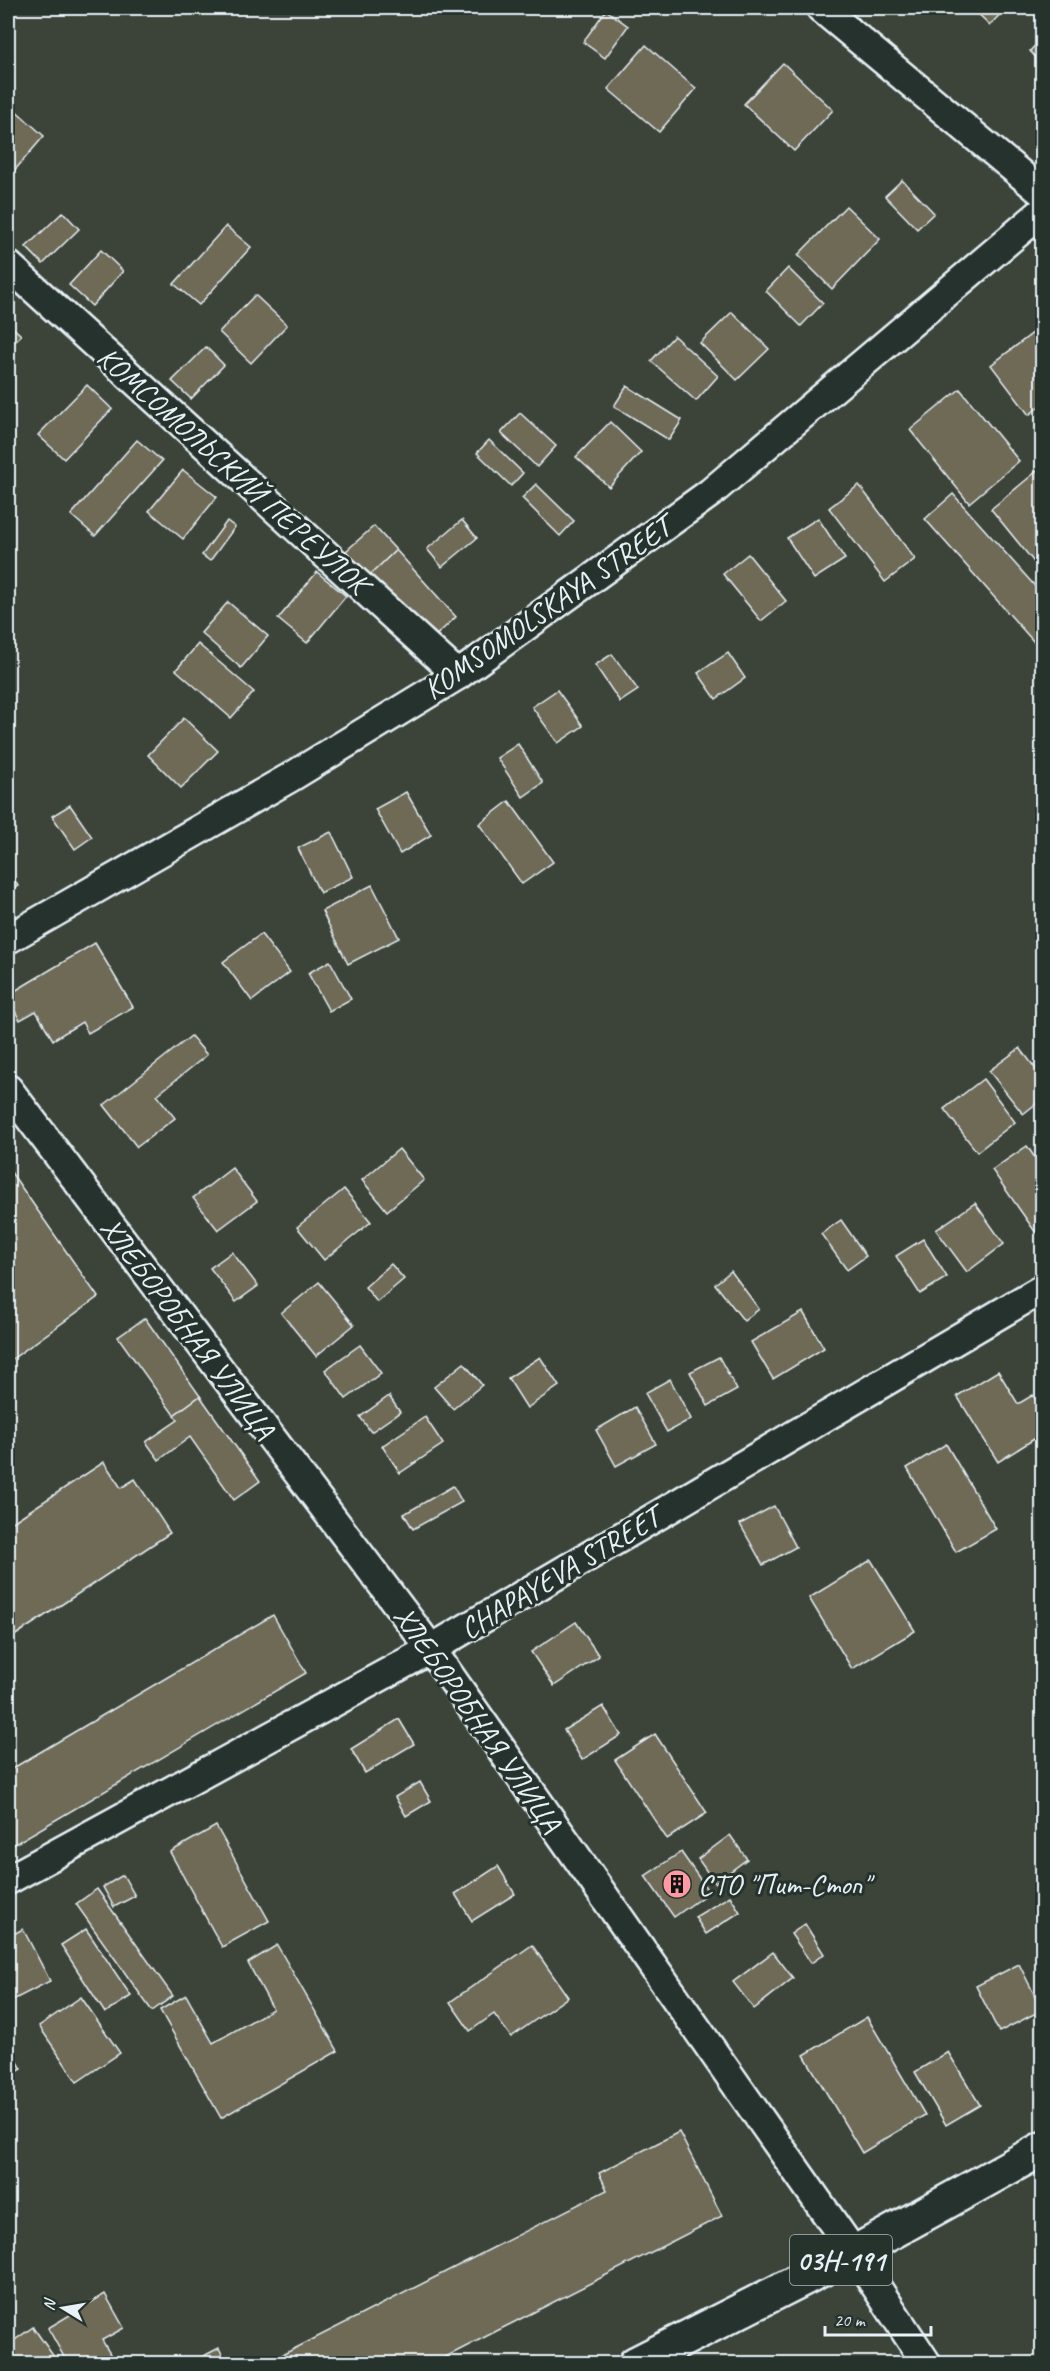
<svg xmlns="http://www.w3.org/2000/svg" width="1050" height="2371" font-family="Caveat,sans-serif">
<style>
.building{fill:#6e6a57;stroke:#e8f1f8;stroke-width:1.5}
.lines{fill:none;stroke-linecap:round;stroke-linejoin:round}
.minor-casing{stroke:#e8f1f8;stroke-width:33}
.primary-casing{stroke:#e8f1f8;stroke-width:38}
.minor{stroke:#26332d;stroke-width:28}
.primary{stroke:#26332d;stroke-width:33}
.labels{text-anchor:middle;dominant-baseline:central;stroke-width:6;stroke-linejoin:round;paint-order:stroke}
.shield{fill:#26332d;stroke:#aeb8bb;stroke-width:1.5}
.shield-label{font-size:28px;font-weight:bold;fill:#e8f1f8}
.street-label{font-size:30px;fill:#e8f1f8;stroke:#26332d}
.poi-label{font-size:30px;fill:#e8f1f8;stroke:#26332d;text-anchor:start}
</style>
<rect width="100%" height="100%" fill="#3c443a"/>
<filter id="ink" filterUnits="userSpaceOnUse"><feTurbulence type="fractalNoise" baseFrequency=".0167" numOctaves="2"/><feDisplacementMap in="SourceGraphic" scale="12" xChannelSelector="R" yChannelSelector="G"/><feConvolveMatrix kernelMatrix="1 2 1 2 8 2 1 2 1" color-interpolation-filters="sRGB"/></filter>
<g filter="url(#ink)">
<g class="building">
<path d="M972,8H1006L990,25Z"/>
<path d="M606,10L628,26L605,58L583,42Z"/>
<path d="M1042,38V64L1030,51Z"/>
<path d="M646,45L696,89L659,132L608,89Z"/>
<path d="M783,63L833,110L794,151L744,104Z"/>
<path d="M13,108L44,136L8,178V115Z"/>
<path d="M902,180L934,213L917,229L885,196Z"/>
<path d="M846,206L880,239L832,289L798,255Z"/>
<path d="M63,212L79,229L43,264L26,247Z"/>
<path d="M226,226L251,247L199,305L174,284Z"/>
<path d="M101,250L123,271L92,306L69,285Z"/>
<path d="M788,268L823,303L801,326L766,291Z"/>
<path d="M255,295L287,325L251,363L219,332Z"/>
<path d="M732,312L769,349L737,380L700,343Z"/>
<path d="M8,323L21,335L8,349Z"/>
<path d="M1042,326V404L1029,415L991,365Z"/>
<path d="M674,336L718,376L696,401L651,361Z"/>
<path d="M206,347L224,365L191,399L172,381Z"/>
<path d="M87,385L112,409L64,459L38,435Z"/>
<path d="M627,386L682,420L669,440L614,406Z"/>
<path d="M960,389L1019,461L969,503L910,430Z"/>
<path d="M520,413L556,446L537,467L501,433Z"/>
<path d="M610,422L641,452L609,487L576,457Z"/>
<path d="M137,440L162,461L95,536L71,515Z"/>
<path d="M489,440L523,473L511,486L477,453Z"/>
<path d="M183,470L217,497L183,539L149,511Z"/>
<path d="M1037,471L1042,477V572L991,509Z"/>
<path d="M536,484L574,521L560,536L522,498Z"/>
<path d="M859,485L915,559L885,582L829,508Z"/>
<path d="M953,494L1042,594V651L925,519Z"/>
<path d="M818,518L845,559L814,579L787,538Z"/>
<path d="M462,520L477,538L442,567L427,549Z"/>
<path d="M227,521L235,527L210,561L202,555Z"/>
<path d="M374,526L396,550L369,576L346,551Z"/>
<path d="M396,550L456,617L429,642L369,576Z"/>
<path d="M748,554L786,601L761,621L723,574Z"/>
<path d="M317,572L346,596L307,643L278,619Z"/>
<path d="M228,602L268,636L241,668L201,633Z"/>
<path d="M198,644L254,692L231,718L176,670Z"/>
<path d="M728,653L745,678L716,699L698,673Z"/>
<path d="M612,654L638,690L620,702L595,665Z"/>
<path d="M557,690L583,726L558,743L532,707Z"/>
<path d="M184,718L218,751L181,788L148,755Z"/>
<path d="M518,744L543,783L523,797L497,758Z"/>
<path d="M406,792L431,835L400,854L375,809Z"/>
<path d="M509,801L553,862L522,884L479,824Z"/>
<path d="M70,805L92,837L75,849L52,816Z"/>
<path d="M331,832L353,877L320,893L298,848Z"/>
<path d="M8,869L18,886L8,892Z"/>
<path d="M372,885L399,938L348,964L322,911Z"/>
<path d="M261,934L290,972L252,1001L223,962Z"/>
<path d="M95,943L133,1007L88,1033L82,1022L53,1040L36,1011L20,1020L8,999V995Z"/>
<path d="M330,961L351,999L329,1011L308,973Z"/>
<path d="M191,1036L207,1055L157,1095L175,1118L137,1147L104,1105Z"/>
<path d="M1020,1048L1042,1077V1099L1023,1114L989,1071Z"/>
<path d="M983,1079L1015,1122L977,1152L944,1109Z"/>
<path d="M1027,1146L1042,1168V1229L1036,1233L992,1170Z"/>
<path d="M399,1149L424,1180L387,1211L362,1180Z"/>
<path d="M8,1168L98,1297L8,1362Z"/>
<path d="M232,1168L257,1201L218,1230L193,1198Z"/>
<path d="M344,1189L371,1222L324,1260L297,1227Z"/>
<path d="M975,1203L1004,1244L967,1272L936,1230Z"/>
<path d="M841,1220L866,1256L847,1270L821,1234Z"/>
<path d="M923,1239L947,1277L920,1294L896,1256Z"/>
<path d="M232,1252L258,1286L236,1302L210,1268Z"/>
<path d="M391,1264L404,1279L377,1302L365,1287Z"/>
<path d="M731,1271L759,1309L744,1321L715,1284Z"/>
<path d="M319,1282L354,1325L316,1356L281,1313Z"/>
<path d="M803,1312L824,1348L773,1379L751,1342Z"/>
<path d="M145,1318L200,1396L174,1415L118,1337Z"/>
<path d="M360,1345L381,1373L346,1399L325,1370Z"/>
<path d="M540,1357L559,1386L527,1408L508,1378Z"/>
<path d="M719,1357L737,1390L708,1406L690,1372Z"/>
<path d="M464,1363L482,1385L453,1409L434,1387Z"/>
<path d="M998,1371L1018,1404L1033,1395L1042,1410V1434L998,1462L957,1396Z"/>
<path d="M670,1379L691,1419L667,1432L645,1393Z"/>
<path d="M200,1396L260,1481L234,1500L190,1437L159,1460L146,1442L178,1420L174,1415Z"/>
<path d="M389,1396L400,1412L371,1432L360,1417Z"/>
<path d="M635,1407L656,1444L616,1466L596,1430Z"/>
<path d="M425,1417L443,1444L400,1473L382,1446Z"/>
<path d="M946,1444L996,1529L956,1552L907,1468Z"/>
<path d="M104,1462L121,1488L135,1479L170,1533L8,1640V1525Z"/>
<path d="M453,1486L462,1502L413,1529L404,1514Z"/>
<path d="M774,1506L796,1547L763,1565L740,1524Z"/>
<path d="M871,1560L915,1631L852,1669L809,1598Z"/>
<path d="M273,1615L306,1673L8,1848V1771Z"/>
<path d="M576,1622L599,1656L554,1686L531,1652Z"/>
<path d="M603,1706L621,1735L582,1760L564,1730Z"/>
<path d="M399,1719L414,1744L365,1773L351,1749Z"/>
<path d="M655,1734L707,1813L667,1839L615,1760Z"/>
<path d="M420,1782L431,1801L406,1816L395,1797Z"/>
<path d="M216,1826L269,1921L222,1947L170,1852Z"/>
<path d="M730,1835L747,1859L715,1883L698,1859Z"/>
<path d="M681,1852L709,1892L674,1917L645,1876Z"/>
<path d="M498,1866L515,1894L472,1921L455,1894Z"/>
<path d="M123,1875L135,1896L114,1907L103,1887Z"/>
<path d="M97,1889L173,1996L152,2011L76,1904Z"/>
<path d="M730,1896L740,1912L706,1934L695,1917Z"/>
<path d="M805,1924L824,1954L811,1963L791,1934Z"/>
<path d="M23,1929L50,1981L9,2002L8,1999V1937Z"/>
<path d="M86,1929L131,1996L105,2013L61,1945Z"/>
<path d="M277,1945L338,2051L221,2118L160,2010L186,1995L213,2043L273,2009L248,1963Z"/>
<path d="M532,1945L568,1997L511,2037L494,2014L470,2031L450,2002Z"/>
<path d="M773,1952L793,1978L754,2009L733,1982Z"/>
<path d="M1019,1964L1042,2010L999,2032L976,1986Z"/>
<path d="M81,1997L120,2053L77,2082L39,2026Z"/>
<path d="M867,2017L925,2115L862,2153L804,2055Z"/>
<path d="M8,2045L22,2069L8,2077Z"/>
<path d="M948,2052L980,2105L946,2125L915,2072Z"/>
<path d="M679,2132L722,2216L432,2364H269L268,2362L607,2190L599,2173Z"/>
<path d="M105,2294L124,2328L102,2340L114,2361L110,2364H68L48,2328Z"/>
<path d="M33,2327L59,2364H15L8,2353V2345Z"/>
<path d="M219,2348L227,2364H188Z"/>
</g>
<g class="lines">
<g class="minor-casing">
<g id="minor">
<path d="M821,8L1042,192"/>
<path d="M8,265L458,675"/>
<path d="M8,939L291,777L458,675L710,493L1042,212"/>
<path d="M8,1089L431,1649L854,2253L927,2364"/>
<path d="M8,1880L431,1649L1042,1289"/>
</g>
</g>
<g class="primary-casing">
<path id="primary" d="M635,2364L854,2253L1042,2149"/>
</g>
<use href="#minor" class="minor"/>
<use href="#primary" class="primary"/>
</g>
</g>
<defs>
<g id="building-disc" transform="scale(1.5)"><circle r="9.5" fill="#ff9aa2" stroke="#26332d"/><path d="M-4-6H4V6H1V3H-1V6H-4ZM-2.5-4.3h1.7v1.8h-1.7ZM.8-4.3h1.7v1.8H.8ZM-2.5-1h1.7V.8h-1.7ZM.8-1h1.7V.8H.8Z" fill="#111"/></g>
</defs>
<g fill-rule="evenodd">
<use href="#building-disc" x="677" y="1884"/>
</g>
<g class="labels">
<rect class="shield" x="790" y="2235" width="102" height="50" rx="4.5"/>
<g class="shield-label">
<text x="841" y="2260">03Н-191</text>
</g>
<g class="street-label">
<text transform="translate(233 470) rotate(42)">КОМСОМОЛЬСКИЙ ПЕРЕУЛОК</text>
<text transform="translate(547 608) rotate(-35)">KOMSOMOLSKAYA STREET</text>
<text transform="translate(188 1328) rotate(53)">ХЛЕБОРОБНАЯ УЛИЦА</text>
<text transform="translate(560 1573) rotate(-31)">CHAPAYEVA STREET</text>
<text transform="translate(478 1719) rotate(55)">ХЛЕБОРОБНАЯ УЛИЦА</text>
</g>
<g class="poi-label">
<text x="698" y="1884">СТО "Пит-Стоп"</text>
</g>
</g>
<rect width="1050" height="2371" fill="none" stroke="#26332d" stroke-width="30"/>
<rect x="15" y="15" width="1020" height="2341" fill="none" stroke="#e8f1f8" stroke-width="2" filter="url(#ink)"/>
<g transform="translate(63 2308) rotate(281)" stroke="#26332d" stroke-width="4.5" paint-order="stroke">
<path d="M0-4.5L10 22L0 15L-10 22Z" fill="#e8f1f8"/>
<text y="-9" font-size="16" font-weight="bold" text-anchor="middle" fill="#e8f1f8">N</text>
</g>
<path d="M825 2326v9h106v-9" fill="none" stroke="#e8f1f8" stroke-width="3"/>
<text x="834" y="2326" font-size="18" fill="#e8f1f8" stroke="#26332d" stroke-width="4.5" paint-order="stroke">20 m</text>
</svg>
